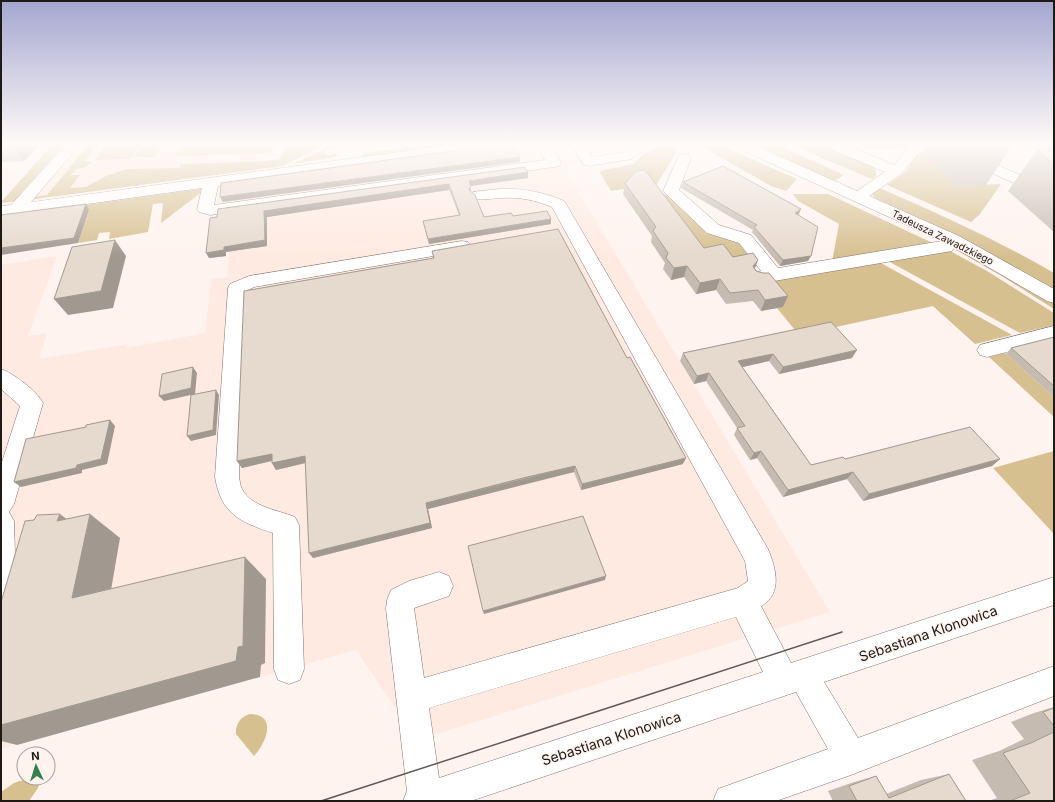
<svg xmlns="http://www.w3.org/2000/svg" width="1055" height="802" font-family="Inter,sans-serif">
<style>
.built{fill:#ffeae1}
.green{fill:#d6c090}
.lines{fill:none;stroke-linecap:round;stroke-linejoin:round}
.minor-casing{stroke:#84746e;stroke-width:1}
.minor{fill:#fff;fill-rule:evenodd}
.tram{stroke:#605955;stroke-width:1.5}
.wall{fill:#c6bbb0}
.shaded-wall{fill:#a19890}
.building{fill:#e6d9cd;stroke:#a19890}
.labels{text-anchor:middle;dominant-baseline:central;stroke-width:3;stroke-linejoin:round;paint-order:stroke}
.far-street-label{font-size:10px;fill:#201a17;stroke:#fef3ef}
.near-street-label{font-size:14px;fill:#201a17;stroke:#fef3ef}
</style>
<rect width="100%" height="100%" fill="#fef3ef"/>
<g class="built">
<path d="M65,144H286L280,159L172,178L16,199Z"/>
<path d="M523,144H556L572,172L567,173L830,612L417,740L356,650L260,677L261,665L106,619L62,526L10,747L1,749V265L57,256L28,336L47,333L39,359L128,344L127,348L205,333L211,279L227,277L231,232L218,226L217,185Z"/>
</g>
<g class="green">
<path d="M53,144H65L17,198V201L3,203L1,202Z"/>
<path d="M89,144H99L85,161L91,162L86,167L76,169L71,175H80L70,188L86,187L108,175L127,169L179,168L181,164L267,161L280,159L286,144H327L282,166L28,200L29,197L47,195Z"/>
<path d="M107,144H141L130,159L95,160Z"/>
<path d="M144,144H163L154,157H134Z"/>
<path d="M182,144H275L271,153L175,156Z"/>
<path d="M334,144H337V148L327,149L325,155L340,154L336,157L293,164Z"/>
<path d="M439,144H461L357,159L364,153Z"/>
<path d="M697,144H717L797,179L786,191L771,186Z"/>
<path d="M750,144H776L844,175L834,181Z"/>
<path d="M789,144H829L873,167L876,171V176L872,179Z"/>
<path d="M670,146L679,148L652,192L629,188L611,191L599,171L634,164L640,157L651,150L660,147Z"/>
<path d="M923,152L956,186L1001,184L980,214L971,222L887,185C893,181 899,177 905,172C912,166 912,155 923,152Z"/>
<path d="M207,188L161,223L163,203L153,204L148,232L109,239L110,232L99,233L97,240L78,243L89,210L1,217Z"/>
<path d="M877,189H882C941,215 999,241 1054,273V289L973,244L875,198L871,193Z"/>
<path d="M657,192L670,196L744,241L757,259H701Z"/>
<path d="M793,194H828L937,245L832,262L839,224L798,201Z"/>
<path d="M955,246L1015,279L1054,303V309L1000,275L956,250Z"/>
<path d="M950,251L987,271L1054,313V325L1020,333L888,261Z"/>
<path d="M879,262L1012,335L975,344L933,306L799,335L777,308L762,281Z"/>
<path d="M1005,353L1054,397V417L989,357Z"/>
<path d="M1054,451V534L993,468Z"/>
<path d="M250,714C278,715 266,743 254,756L236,734C235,725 241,716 250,714Z"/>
<path d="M29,778H40L38,788L29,801H1V792L14,783Z"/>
</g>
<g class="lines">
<g class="minor-casing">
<g id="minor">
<path d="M459,144H500L498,147L493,148L218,186L214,205L545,160L537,144H551L561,163L559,166L554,167L210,215L199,212L197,209L202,188L1,216V206L11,205L59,152L64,151L69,152L71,155L31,202Z"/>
<path d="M571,144H585L593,157L623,152L634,144H650L632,159L589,166L584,165Z"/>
<path d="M733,144H752L857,191L885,172L826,147L824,144H844L894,165L908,148L915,144H950L1054,190V201L932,146L918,154L901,174L869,196L959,236L1054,289V303L1047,301L955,248L952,251L946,252L774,281L759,283L753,281L750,277L753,273L761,271L739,243L707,233L663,191L679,155L684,154L689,155L691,158L679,190L719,225L751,235L778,268L942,241L735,147Z"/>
<path d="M500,189C522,188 543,192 564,201L566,204L768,549C776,568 783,594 761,606L791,663L1054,577V605L824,682L858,738L1054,666V696L851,775L776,801H713L718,789L828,749L796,692L471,801H403L407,791L386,609L387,600L391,590L409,581L439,572L449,576L453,586L449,596L414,608L424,678L738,588L748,581L745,561L552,207C535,200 520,197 502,198C493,198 483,201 473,198L471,195L473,192ZM736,617L763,672L439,778L429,708Z"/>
<path d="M462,241L468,242L471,246L468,250L254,287L246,291L239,477C240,481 240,486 242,489C251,507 278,510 295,517L299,525L304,669L300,680L289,684L278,680L274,669L273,533C240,522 221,514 215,477L228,288L230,284L249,276Z"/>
<path d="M1054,326V340L987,357L980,355L977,350L980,345Z"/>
<path d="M1,369C13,373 37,391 43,403L14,504L9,512L14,521L17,621L11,640L1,645V465L20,406L1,389Z"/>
</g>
</g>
<use href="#minor" class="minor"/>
<path class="tram" d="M321,801L842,632"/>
</g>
<g class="wall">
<path d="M1,144H40L24,161L1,162Z"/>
<path d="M861,144H912L906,148L865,149Z"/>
<path d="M928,144H1013L986,185L956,186L923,153Z"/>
<path d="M1037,150H1054V232L1008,191Z"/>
<path d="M525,167L528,178L471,186V192L484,217L513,216L551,219V224L429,244L424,226L423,221L459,215L449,190L267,217V246L226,252V256L209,258L210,218Z"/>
<path d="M683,182L799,214L798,215L808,261L780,266L752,232L753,230L681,188Z"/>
<path d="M625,183L704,248L733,257L755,269L783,307L761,311L753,301L726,304L716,290L696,294L684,277L671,280L663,269L665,263L651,242L652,236L623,194Z"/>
<path d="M432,251L683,464L581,490L574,472L523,484L428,509L432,528L313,558L306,463L276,470L272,463V461L242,468L237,461L434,258Z"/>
<path d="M831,322L852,358L779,374L769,361L742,367L811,465L845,459H1000L992,466L863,501L847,479L783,497L757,458L750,460L734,435L737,428L706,381L694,384L680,361L683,353Z"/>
<path d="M1054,337V397L1006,354L1011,348Z"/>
<path d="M1054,707V801H988L997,798L972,760L999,751L1024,739L1011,722L1034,713Z"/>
<path d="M949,774L966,801H833L828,791L854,782L876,776L886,794L921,780Z"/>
</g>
<g class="shaded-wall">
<path d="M12,144H40L24,161Z"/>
<path d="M908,144H912L906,148Z"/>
<path d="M520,157V162L223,202L220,197Z"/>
<path d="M528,172V178L469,186V181Z"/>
<path d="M449,184V190L267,217V246L226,252V256L209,258L206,253L224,247L264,211Z"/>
<path d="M86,204L89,210L78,243L1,255V248Z"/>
<path d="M801,209L799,214L793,219L795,213Z"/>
<path d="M551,219V224L429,244L428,239Z"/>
<path d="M115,240L126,256L113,308L68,315L54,299Z"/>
<path d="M811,256L808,261L780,266L783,260Z"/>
<path d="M758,260L754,271L753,266Z"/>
<path d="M687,266L684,277L671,280L674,268Z"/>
<path d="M720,279L716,290L696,294L700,283Z"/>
<path d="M788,296L783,307L761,311L765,300Z"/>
<path d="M857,350L852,358L779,374L783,367Z"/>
<path d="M773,354L769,361L734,369L738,361Z"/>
<path d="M193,367L197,373L195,394L164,401L159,396Z"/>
<path d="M709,373L706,381L694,384L697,376Z"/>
<path d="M216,390L219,395L216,435L191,441L187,436Z"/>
<path d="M110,420L115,426L107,464L82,470V473L21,487L14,482Z"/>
<path d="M761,451L757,458L750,460L754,453Z"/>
<path d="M272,454L275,460L242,468L237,461Z"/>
<path d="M305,456L309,462L276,470L272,463Z"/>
<path d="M686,458L683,464L581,490L582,484Z"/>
<path d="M1000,459L992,466L863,501L869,494Z"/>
<path d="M575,466L574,472L428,509L432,528L313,558L309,553L426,503Z"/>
<path d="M853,472L847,479L783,497L788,490Z"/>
<path d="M60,514L86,534L90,514L120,538L106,619L72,598L57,521Z"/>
<path d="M245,557L266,579L265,663L261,665L260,677L17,745L1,741V725Z"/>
<path d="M606,576L605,580L484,614L483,611Z"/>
</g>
<g class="building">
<path d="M503,144H513L520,157L220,197L221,183Z"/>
<path d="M981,144H1005L982,145Z"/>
<path d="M1037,150H1054V164Z"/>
<path d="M723,166L801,209L795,213L818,227L811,256L783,260L754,227L757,225L683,182Z"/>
<path d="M525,167L528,172L469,181L471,186L469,190L475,195L484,217L511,213L513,216L547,211L551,219L428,239L423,221L460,215L449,184L264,211L265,240L224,247V250L206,253L210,218L217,217L218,209Z"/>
<path d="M645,170L704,248L723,244L733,257L753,253L758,260L753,266L756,271L763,273H769L788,296L765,300L758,290L730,293L720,279L700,283L687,266L674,268L666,258L668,253L653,231L656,227L625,183L636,171Z"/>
<path d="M86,204L74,238L1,248V215Z"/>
<path d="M558,229L627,358L630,357L686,458L582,484L575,466L523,478L426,503L430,523L309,553L305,456L272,463V454L237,461L244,291L434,258L432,251Z"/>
<path d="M115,240L101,291L54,299L72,247Z"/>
<path d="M831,322L857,350L783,367L773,354L738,361L811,465L843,457L845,459L970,427L1000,459L869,494L853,472L788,490L761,451L754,453L737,428L745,426L709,373L697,376L683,353Z"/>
<path d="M1054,337V386L1011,348Z"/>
<path d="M193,367L191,388L159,396L162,374Z"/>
<path d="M216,390L213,430L187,436L191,395Z"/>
<path d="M110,420L101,459L77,465L76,468L14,482L26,439L86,427V425Z"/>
<path d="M60,514L57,521L90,514L72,598L245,557L243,646L238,647L236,661L1,725V602L25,521L34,520L37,515Z"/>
<path d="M583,516L606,576L483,611L468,546Z"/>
<path d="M1054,708V726L1043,712Z"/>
<path d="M1054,732V801H1010L1030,793L1003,753L1031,743Z"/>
<path d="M949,774L966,801H857L849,786L876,776L889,798Z"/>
</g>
<linearGradient id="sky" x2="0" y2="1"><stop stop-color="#a4a6d0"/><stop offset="0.56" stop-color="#fffaf8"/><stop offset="1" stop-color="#fffaf8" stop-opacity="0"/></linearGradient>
<rect width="1055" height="257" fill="url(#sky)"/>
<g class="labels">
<g class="far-street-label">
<text transform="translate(943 237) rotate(26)">Tadeusza Zawadzkiego</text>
</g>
<g class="near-street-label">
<text transform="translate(928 633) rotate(-19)">Sebastiana Klonowica</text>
<text transform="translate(611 738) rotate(-18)">Sebastiana Klonowica</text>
</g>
</g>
<rect width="1055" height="802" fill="none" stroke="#201a17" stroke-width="4"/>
<g transform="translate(36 766) rotate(356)"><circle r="19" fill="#fef3ef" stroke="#a59c99"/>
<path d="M0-3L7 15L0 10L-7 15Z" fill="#34804f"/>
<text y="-6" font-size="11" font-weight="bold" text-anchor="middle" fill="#201a17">N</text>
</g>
</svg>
